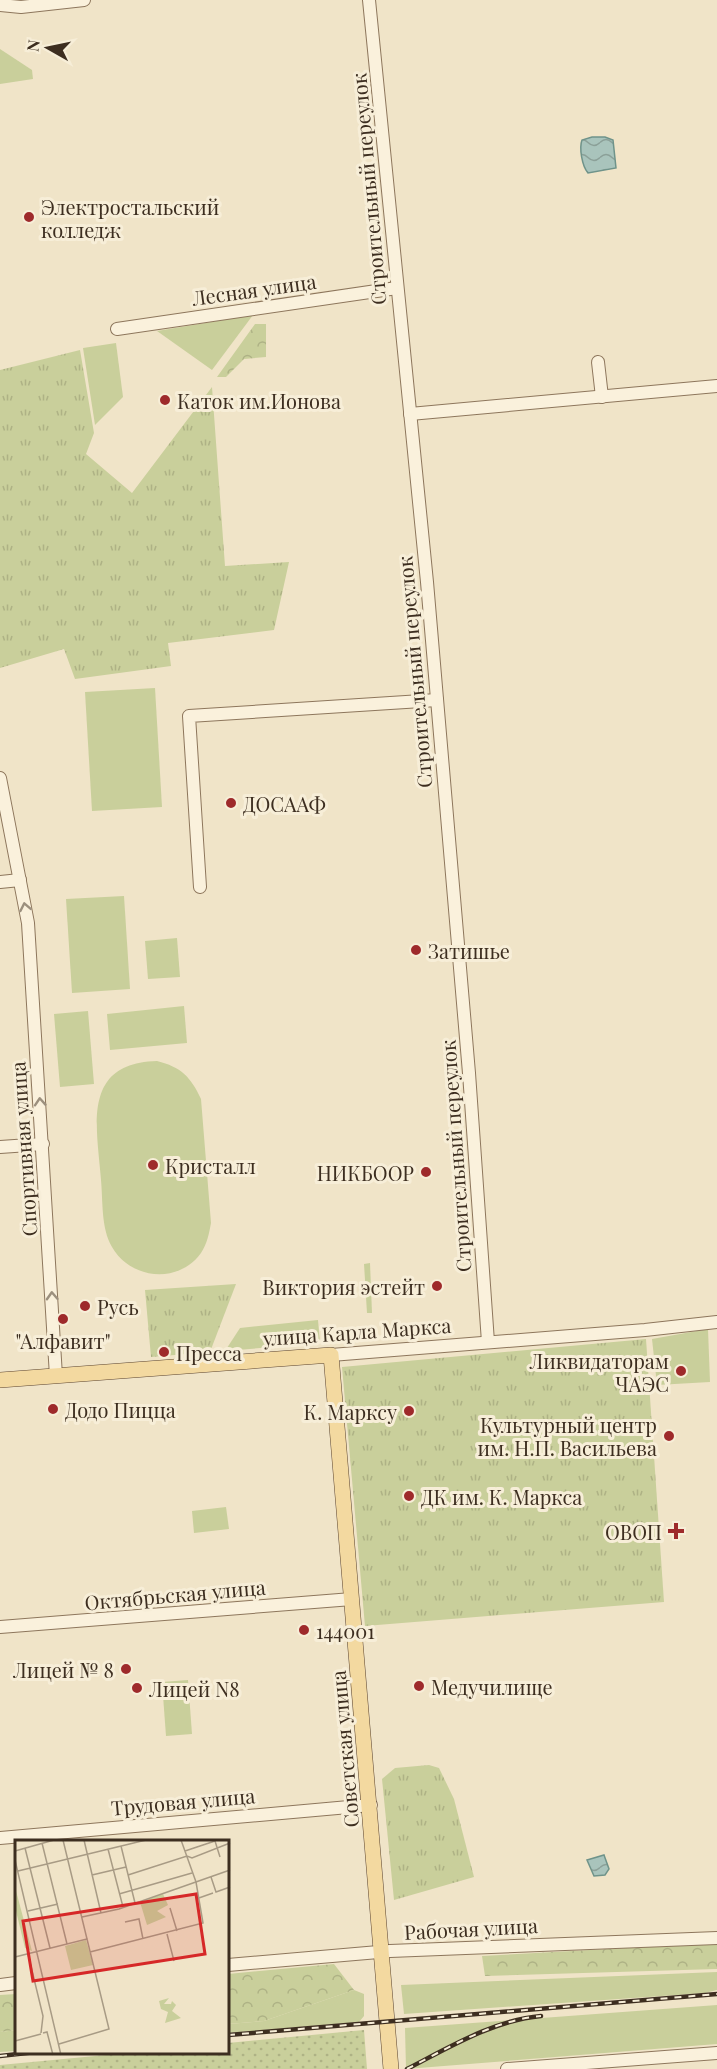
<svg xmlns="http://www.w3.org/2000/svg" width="717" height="2069" font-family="'Playfair Display',serif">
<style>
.grass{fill:#c9cf9b}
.forest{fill:url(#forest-crowns)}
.park{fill:url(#park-tufts)}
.garden{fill:url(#garden-dots)}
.water{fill:url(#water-waves);stroke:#6f938a;stroke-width:1.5}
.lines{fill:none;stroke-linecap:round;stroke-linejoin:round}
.minor-casing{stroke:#8d765c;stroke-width:14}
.major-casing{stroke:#5b4430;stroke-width:16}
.minor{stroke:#faf1dc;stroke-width:12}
.major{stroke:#f3d9a0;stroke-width:15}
.rail-casing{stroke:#3d2e20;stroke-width:4.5}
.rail{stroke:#f7eed8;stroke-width:2;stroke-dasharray:7;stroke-linecap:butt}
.oneway{stroke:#9c907e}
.poi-dot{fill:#9e2a2b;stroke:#f7eed8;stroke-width:2}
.labels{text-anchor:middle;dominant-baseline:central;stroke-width:6;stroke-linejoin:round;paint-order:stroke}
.street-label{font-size:20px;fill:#3d2e20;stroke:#f7eed8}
.poi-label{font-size:20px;fill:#3d2e20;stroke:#f7eed8;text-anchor:start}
.inset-road{fill:none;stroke:#a89b85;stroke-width:1.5}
.view{fill:#d62828;fill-opacity:0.15;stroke:#d62828;stroke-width:3}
.inset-edge{fill:none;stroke:#3d2e20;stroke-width:3}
</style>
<defs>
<pattern id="forest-crowns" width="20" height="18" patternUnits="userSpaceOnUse" patternTransform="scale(1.5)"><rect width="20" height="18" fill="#c9cf9b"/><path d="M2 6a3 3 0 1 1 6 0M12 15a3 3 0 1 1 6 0" fill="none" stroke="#aeb285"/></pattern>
<pattern id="park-tufts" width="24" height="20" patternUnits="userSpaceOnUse" patternTransform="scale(1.5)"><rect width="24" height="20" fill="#c9cf9b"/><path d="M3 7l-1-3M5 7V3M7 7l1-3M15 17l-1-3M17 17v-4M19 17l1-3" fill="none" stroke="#aeb285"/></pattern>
<pattern id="garden-dots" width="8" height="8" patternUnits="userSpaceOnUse" patternTransform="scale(1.5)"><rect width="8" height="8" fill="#c9cf9b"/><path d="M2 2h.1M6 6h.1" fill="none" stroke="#aeb285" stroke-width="1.8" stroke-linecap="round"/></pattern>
<pattern id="water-waves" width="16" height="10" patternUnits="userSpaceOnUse" patternTransform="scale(1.5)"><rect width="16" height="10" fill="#a9c4bc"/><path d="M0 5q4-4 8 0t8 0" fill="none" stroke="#8ba098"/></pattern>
</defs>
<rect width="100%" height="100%" fill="#f0e4c8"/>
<g class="grass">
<path d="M0,49L32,70L33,79L0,84Z"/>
<path d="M253,315L212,370L157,331Z"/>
<path d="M116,343L123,397L95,425L83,348Z"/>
<path d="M155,688L162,807L92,811L85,692Z"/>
<path d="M124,896L130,989L72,993L66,899Z"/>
<path d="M177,938L180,977L148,979L145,941Z"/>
<path d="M184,1006L187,1043L110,1050L107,1014Z"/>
<path d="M88,1011L94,1084L60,1087L54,1014Z"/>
<path d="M157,1061C181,1067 191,1077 201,1099L211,1223C209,1234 207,1244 201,1253C178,1285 130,1279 112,1247C101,1228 103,1202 101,1180C97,1127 81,1063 157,1061Z"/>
<path d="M370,1263L372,1313H367L364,1264Z"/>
<path d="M318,1320L320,1343L225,1351L240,1328Z"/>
<path d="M708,1329L710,1382L657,1385L652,1339Z"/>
<path d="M226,1507L229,1529L194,1533L192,1511Z"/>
<path d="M188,1680L192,1734L166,1736L162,1682Z"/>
<path d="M717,1972V1990L705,1993L404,2014L401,1985Z"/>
<path d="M354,1990L364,1994V2016L359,2022L228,2033V2024L264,2021Z"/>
<path d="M717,2005V2044L406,2069L405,2028Z"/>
<path d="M16,2030V2051L0,2052V2032Z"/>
</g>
<g class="forest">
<path d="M255,324H266V357L244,359L226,377H217Z"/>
<path d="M717,1943V1969L485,1976L482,1956Z"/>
<path d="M334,1964L354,1990L264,2021L228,2024V1974Z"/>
<path d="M16,1994V2030L0,2032V1995Z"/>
</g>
<g class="park">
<path d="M80,350L94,433L86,454L132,493L212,387L225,566L289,562L274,630L168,643L171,666L75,679L64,649L0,668V370Z"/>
<path d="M236,1284L210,1352L151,1357L145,1290Z"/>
<path d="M646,1339L664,1602L365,1626L342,1367Z"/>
<path d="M429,1765L439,1768L454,1799L474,1877L394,1900L382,1779L395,1768Z"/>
</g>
<path class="garden" d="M364,2030L367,2069H0V2065L127,2053L228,2052V2043Z"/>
<g class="water">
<path d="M592,137H605L613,140L616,168L588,173C582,166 579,148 582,140Z"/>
<path d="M604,1855L609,1869L605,1875L594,1876L587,1860Z"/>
</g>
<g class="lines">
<g class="minor-casing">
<g id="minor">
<path d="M369,0L427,582L469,1073L488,1342"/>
<path d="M0,5L21,7L84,0"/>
<path d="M117,329L397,288"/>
<path d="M598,362L602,397"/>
<path d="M410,414L717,386"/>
<path d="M0,778L28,923L56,1376"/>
<path d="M0,882L20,880"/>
<path d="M200,887L189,716L437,700"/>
<path d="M0,1147L43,1144"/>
<path d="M331,1355L645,1330L717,1322"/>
<path d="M0,1627L352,1599"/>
<path d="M0,1838L371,1805"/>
<path d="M228,1965L390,1951L717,1938"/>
<path d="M0,1985L16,1983"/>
<path d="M507,2069L717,2053"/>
</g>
</g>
<g class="major-casing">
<path id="major" d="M0,1380L331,1355L391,2069"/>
</g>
<use href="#minor" class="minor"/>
<use href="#major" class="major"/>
<g class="rail-casing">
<g id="rail">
<path d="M228,2035L717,1994"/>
<path d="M0,2056L36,2052"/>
<path d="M407,2069C448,2048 494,2020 541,2016"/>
</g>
</g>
<use href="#rail" class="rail"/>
</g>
<defs><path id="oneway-chevron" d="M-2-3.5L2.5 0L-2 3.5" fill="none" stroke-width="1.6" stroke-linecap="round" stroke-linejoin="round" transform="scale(1.5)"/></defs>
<g class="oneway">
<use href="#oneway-chevron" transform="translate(25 907) rotate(-101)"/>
<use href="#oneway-chevron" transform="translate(40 1102) rotate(-94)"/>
<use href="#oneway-chevron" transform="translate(52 1296) rotate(-93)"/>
</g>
<g class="poi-dot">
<circle cx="29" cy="217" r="6"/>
<circle cx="165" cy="400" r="6"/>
<circle cx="231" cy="803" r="6"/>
<circle cx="416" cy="950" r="6"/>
<circle cx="153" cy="1165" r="6"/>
<circle cx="426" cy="1172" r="6"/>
<circle cx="437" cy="1286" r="6"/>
<circle cx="85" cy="1306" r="6"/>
<circle cx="63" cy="1319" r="6"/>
<circle cx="164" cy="1352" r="6"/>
<circle cx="681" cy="1371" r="6"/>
<circle cx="53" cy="1409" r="6"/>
<circle cx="409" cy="1411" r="6"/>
<circle cx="669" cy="1436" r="6"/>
<circle cx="409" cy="1496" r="6"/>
<path d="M673 1522h6v6h6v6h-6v6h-6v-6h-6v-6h6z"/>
<circle cx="304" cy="1630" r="6"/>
<circle cx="126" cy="1669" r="6"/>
<circle cx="419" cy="1686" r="6"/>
<circle cx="137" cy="1688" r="6"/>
</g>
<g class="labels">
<g class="street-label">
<text transform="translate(368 189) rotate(-95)">Строительный переулок</text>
<text transform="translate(254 289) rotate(-8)">Лесная улица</text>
<text transform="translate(414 672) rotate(-95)">Строительный переулок</text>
<text transform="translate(23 1149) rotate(-94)">Спортивная улица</text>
<text transform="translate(455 1156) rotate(-94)">Строительный переулок</text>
<text transform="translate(357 1331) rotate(-4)">улица Карла Маркса</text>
<text transform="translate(175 1594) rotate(-5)">Октябрьская улица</text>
<text transform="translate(344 1749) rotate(-95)">Советская улица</text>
<text transform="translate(183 1801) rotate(-5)">Трудовая улица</text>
<text transform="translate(471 1928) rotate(-3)">Рабочая улица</text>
</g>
<g class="poi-label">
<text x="41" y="206">Электростальский<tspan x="41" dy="23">колледж</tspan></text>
<text x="177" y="400">Каток им.Ионова</text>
<text x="243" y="803">ДОСААФ</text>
<text x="428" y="950">Затишье</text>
<text x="165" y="1165">Кристалл</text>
<text x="414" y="1172" text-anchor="end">НИКБООР</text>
<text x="425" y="1286" text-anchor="end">Виктория эстейт</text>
<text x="97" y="1306">Русь</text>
<text x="63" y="1340" text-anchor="middle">"Алфавит"</text>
<text x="176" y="1352">Пресса</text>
<text x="669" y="1360" text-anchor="end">Ликвидаторам<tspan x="669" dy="23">ЧАЭС</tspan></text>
<text x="65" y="1409">Додо Пицца</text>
<text x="397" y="1411" text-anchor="end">К. Марксу</text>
<text x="657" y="1424" text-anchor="end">Культурный центр<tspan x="657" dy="23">им. Н.П. Васильева</tspan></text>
<text x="421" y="1496">ДК им. К. Маркса</text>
<text x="662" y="1531" text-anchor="end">ОВОП</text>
<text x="316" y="1630">144001</text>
<text x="114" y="1669" text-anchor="end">Лицей № 8</text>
<text x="431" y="1686">Медучилище</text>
<text x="149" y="1688">Лицей N8</text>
</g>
</g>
<g transform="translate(15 1840)">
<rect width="214" height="214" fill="#f0e4c8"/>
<path d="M154,158L149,164H156L154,170L157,161L161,165L157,171L166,178L150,183L153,172L146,169L144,161Z" fill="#c9cf9b"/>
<path d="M148,54L153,65L142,71L151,77L132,85L125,62ZM71,100L78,125L56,130L50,106Z" fill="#c9cf9b"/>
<path d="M0,47L17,111L10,108L0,67Z" fill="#c9cf9b"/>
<path class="inset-road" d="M69,0L86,73M27,3L52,104M106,6L120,63M10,8L35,108M93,9L108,67M0,11L39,0M170,11L200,1L205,17M0,20L46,215M3,31L131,0M77,35L111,27M113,35L172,16L177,18L215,3M196,37L201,52L215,47M104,54L177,33M181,59L198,53M155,68L162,91M13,71L43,64M67,77L104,69L215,30M110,82L124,79L128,99M152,94L159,121M75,112L188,83L181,42L166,0M13,114L28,176L26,193M0,117L72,99L48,0M28,193L32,192L38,215M0,201L26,194M44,204L94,189L72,99"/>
<path class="view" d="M181,54L190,114L18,141L8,81Z"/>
<rect width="214" height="214" class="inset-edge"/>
</g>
<g transform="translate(48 48) rotate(279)" stroke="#f7eed8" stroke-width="4.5" paint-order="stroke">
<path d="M0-4.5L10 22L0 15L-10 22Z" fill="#3d2e20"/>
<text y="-9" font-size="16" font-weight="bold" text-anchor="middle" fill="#3d2e20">N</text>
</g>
</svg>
